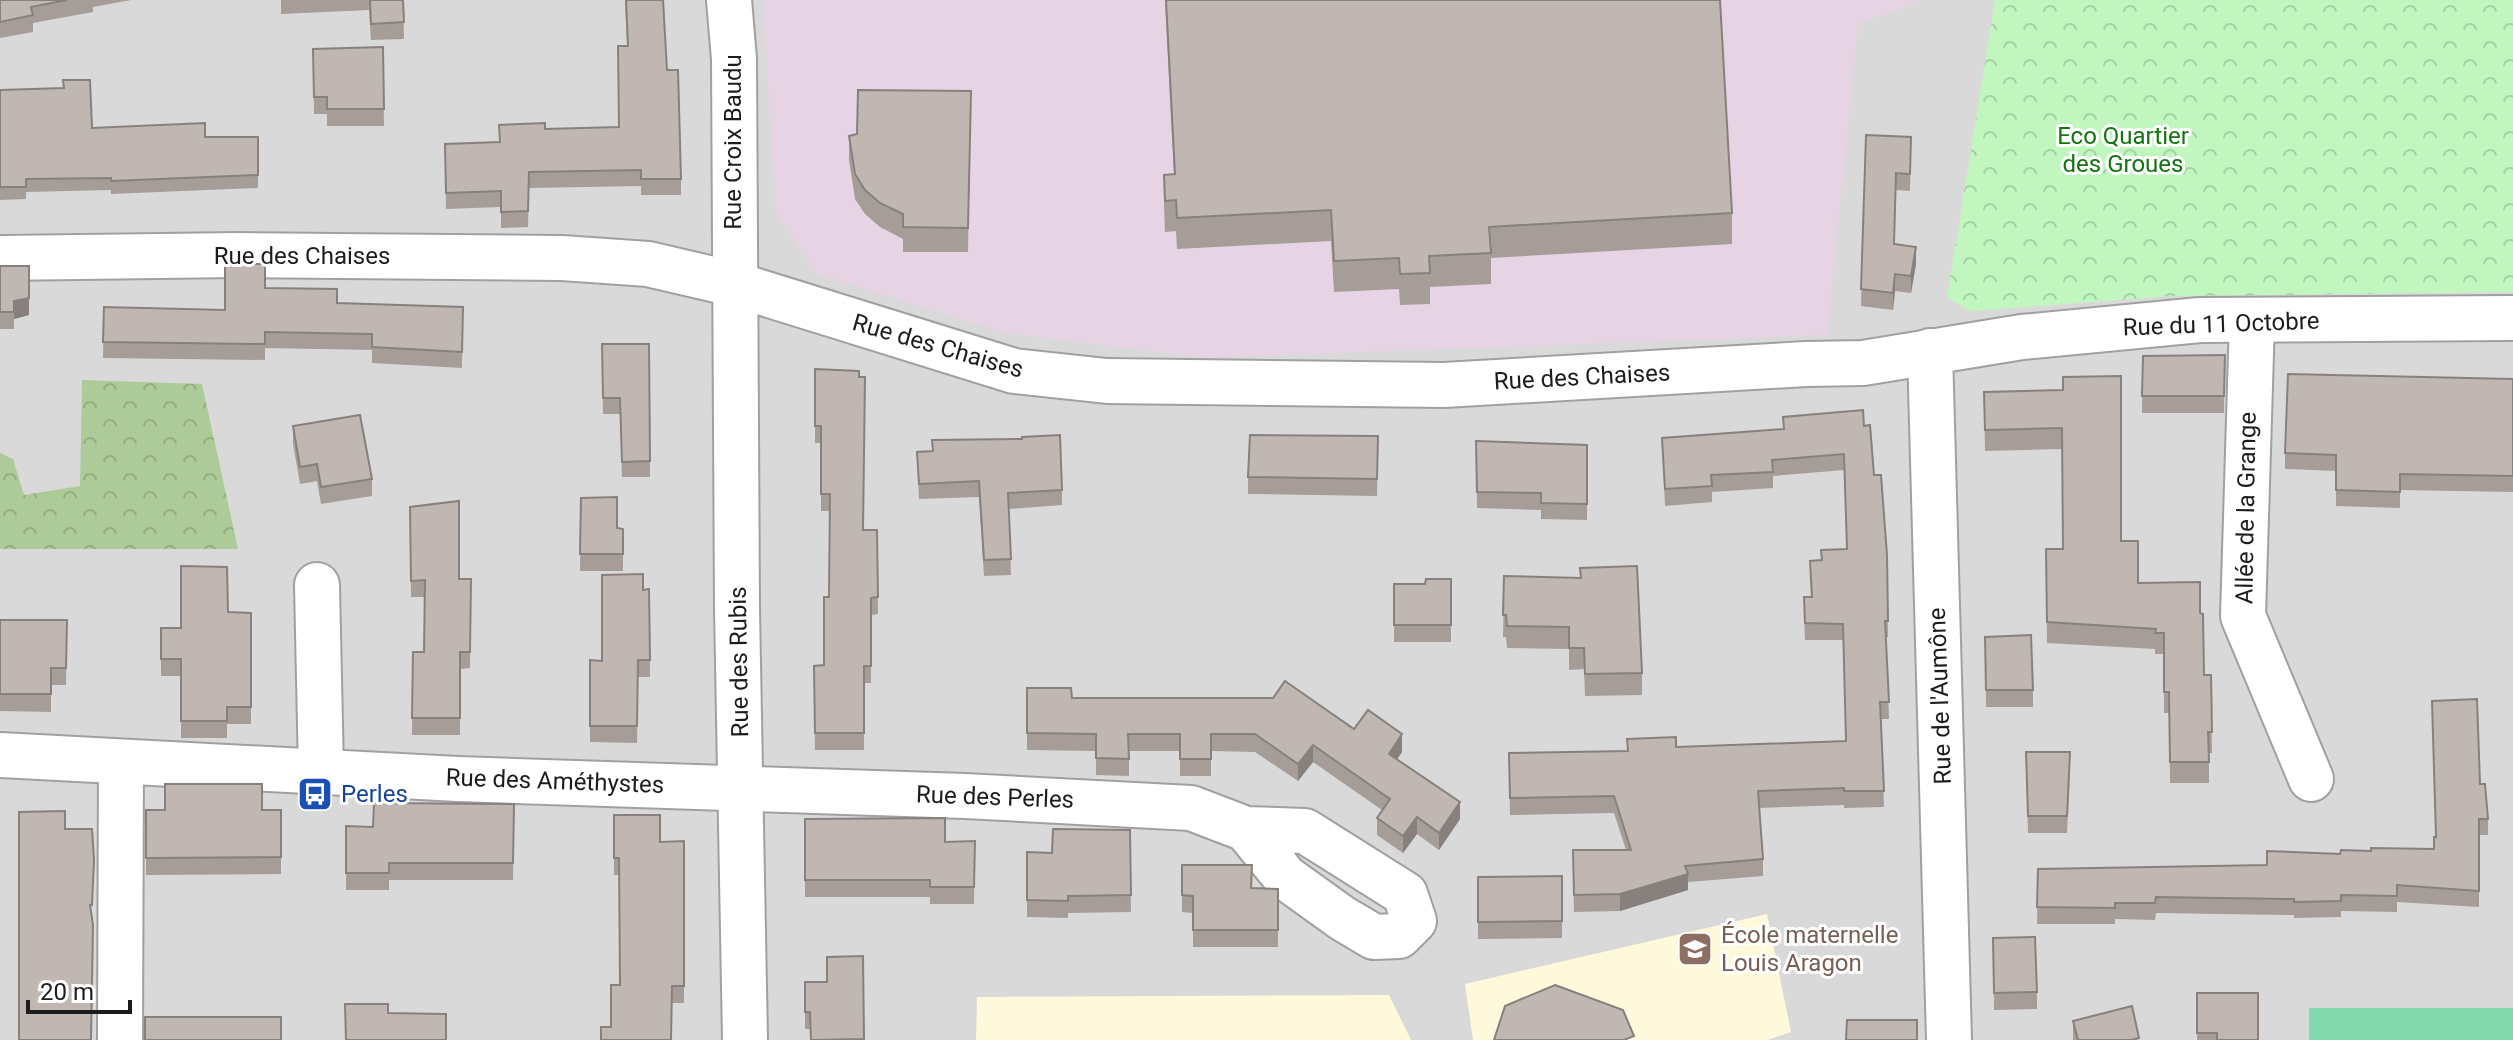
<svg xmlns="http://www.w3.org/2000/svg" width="2513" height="1040" font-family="Roboto,sans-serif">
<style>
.residential{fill:#dad9d9}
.industrial{fill:#e6d4e5}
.education{fill:#fdf9da}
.forest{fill:url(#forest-crowns)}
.park{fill:url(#park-crowns)}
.pitch{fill:#82d9ad}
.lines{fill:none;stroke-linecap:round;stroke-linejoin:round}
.minor-casing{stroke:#a0a0a0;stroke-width:48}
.minor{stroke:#fff;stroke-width:44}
.wall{fill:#a69d99}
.shaded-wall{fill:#87807d}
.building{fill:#c1b7b2;stroke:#87807d;stroke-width:2}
.labels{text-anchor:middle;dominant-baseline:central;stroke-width:6;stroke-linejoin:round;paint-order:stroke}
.park-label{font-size:24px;fill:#137410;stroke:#fff}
.street-label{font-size:24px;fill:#1c1c1c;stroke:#fff}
.transit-label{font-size:24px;fill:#164399;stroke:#fff;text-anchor:start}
.education-label{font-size:24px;fill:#785e54;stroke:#fff;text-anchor:start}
</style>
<defs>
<pattern id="forest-crowns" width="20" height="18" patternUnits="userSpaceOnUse" patternTransform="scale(2)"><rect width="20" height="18" fill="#adcb98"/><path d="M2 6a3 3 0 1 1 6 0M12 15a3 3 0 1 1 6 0" fill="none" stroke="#94ae82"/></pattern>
<pattern id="park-crowns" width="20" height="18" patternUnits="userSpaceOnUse" patternTransform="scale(2)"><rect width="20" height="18" fill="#c1f6bf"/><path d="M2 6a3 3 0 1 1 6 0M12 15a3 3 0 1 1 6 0" fill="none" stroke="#a5d2a4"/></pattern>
</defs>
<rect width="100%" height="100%" fill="#ede8e2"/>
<rect class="residential" x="0" y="0" width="2513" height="1040"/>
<path class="industrial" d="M763,0H1923L1858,24L1827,335L1202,358L1005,333L817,274L776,212Z"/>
<g class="education">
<path d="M1767,914L1791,1032L1768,1040H1473L1465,984Z"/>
<path d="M1389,995L1411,1040H976L977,997Z"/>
</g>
<path class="forest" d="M82,380L202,384L238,549H0V453L13,459L24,495L80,486Z"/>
<path class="park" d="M1995,0H2513V292L2171,296L1972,311L1947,298Z"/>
<rect class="pitch" x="2309" y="1008" width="204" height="32"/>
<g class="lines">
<g class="minor-casing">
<g id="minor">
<path d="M729,0L734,59L737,609L745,1040"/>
<path d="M0,258L239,255L562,258L648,264L734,284L1014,371L1107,381L1444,385L1806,364L1863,363L2022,337L2200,320L2513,318"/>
<path d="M2252,320L2243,616L2311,779"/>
<path d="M1930,351L1949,1040"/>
<path d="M317,585L321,771"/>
<path d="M0,755L458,779L965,796L1191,808L1246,829L1305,831L1405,894L1414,921L1399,936L1374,937L1342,918L1285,877L1246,829"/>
<path d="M120,1040L121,762"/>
</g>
</g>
<use href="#minor" class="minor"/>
</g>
<g class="wall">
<path d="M0,0H131L93,7V12L33,23V32L0,38Z"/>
<path d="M281,0H403L404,39L371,40L369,10L281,14Z"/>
<path d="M625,0H663L667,70L681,179V195H641V186L529,188L528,227L501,228V207L446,209L445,144L499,142L545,129L619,127L627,46Z"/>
<path d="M1165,0H1720L1732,213V244L1491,258V284L1430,287V304L1400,305L1399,289L1334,292L1331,241L1177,249L1176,231L1165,232L1164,206V175H1174Z"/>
<path d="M383,47L384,126H327V114H314L313,49Z"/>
<path d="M0,90L92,128L205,137H258V188L111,194V190L26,192V199L0,200Z"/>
<path d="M971,91L968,252H903V239L880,227L865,214L855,199L849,160V136L857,134Z"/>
<path d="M1866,135L1911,137L1910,191L1896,190L1894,244L1916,264L1911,293L1895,291L1893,310L1861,306Z"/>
<path d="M0,266L29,315L14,319V329H0Z"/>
<path d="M265,288L337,303L463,307L462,368L372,363V350L265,348V360L103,358L104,307L225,310Z"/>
<path d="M602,344H649L650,477H622L620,414H603Z"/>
<path d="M2225,355L2224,413H2142L2143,356Z"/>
<path d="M815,369L863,530H877L878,614L871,615V683H864V750H815L814,666L824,665L829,597L830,511H821V443H815Z"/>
<path d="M2513,379V492L2400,490V508L2336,506V471L2285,469V453Z"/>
<path d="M2063,390L2138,583L2200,613L2204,675H2211L2212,753H2209V783H2170L2169,713H2164V654H2155V649L2047,643L2046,549H2063L2062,449L1985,451L1984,392Z"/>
<path d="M1783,417L1864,426L1887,555L1888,637H1886L1889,719H1881L1884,807L1844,808V805L1759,808L1763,859V876L1688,882V890L1620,911L1574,912L1573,850H1626L1614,813L1510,815L1509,753L1627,751L1846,741L1843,640H1805L1804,614V597H1811L1810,561L1821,560L1847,549L1844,470L1773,476V488L1712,492V502L1665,506L1662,438L1783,429Z"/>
<path d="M293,426L372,479V496L321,504L317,481L300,484L293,444Z"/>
<path d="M1378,436L1377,496L1248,494V477Z"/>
<path d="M1476,441L1587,445V520L1541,519V510L1477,508Z"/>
<path d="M917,452L1062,490V505L1009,509L1011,575L984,576L979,497L919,499Z"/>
<path d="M581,498L617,528L623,529V571H580Z"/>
<path d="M410,507L459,579H471L470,668L460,669V735H412L413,652H424L425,597H411Z"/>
<path d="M1504,576L1642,673V695L1585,696L1584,669L1569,670V649L1507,648L1506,637H1503Z"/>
<path d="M1451,579V642H1394V584H1425Z"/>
<path d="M649,589L650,677H638L637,743L590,742V660L602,661L643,590Z"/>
<path d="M228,612L251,613V724H227V738H181V676H161V628H181Z"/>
<path d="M0,620H67L66,685H51V712L0,711Z"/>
<path d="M1985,637L2033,690V707H1986Z"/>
<path d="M1027,688L1072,698L1354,729L1402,752L1397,759L1460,819L1439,850L1417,834L1403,853L1377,835V818L1382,810L1313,762L1298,781L1255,752L1211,751V776H1180V751H1129V776L1096,775V751L1027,750Z"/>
<path d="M2026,769L2070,770L2067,833H2028Z"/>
<path d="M2480,784L2488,819V835H2479V907L2397,902V912L2341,911V917L2294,918V915L2156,913L2155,920L2115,919V924H2037L2038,869L2267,865L2340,854L2371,851L2434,849L2436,837Z"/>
<path d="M514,804L513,880H389V890H346V826L373,827Z"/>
<path d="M146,810H281V874L146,875Z"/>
<path d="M614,815L660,842L684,841V1003H672L611,1027L620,985L619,875H614Z"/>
<path d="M805,819L945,842L975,841L974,904H930V897H805Z"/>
<path d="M1130,830L1131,912L1068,913V918L1027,917V852L1052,853Z"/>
<path d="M1182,865L1252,888L1278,889V947H1193V913L1182,912Z"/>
<path d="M1562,876V938L1478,939V877Z"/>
<path d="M1993,938L2037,992V1009L1994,1010Z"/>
<path d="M863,956L864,1040H810V1029H805V982H827Z"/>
<path d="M2197,993L2258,1040H2197Z"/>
<path d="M2073,1021L2139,1040H2073Z"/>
</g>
<g class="shaded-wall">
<path d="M1916,247V264L1911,293V276Z"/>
<path d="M29,266V315L14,319V301Z"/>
<path d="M1895,274V291L1893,310V293Z"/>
<path d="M1402,734V752L1389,771V754Z"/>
<path d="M1313,745V762L1298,781V764Z"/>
<path d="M1460,802V819L1439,850V833Z"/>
<path d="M1417,817V834L1403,853V836Z"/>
<path d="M1688,874V890L1620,911V894Z"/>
</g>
<g class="building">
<path d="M0,0H67L31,7L33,15L0,22Z"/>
<path d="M370,0H403L404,22L371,24Z"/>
<path d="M626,0H663L667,70H678L681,179H641V170L529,172L528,211L501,212V191L446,193L445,144L500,142L499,125L545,123V129L619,127L618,46H628Z"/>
<path d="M1166,0H1720L1732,213L1489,227L1491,253L1429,256L1430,273L1400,274L1399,258L1334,261L1331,210L1177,218L1176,200L1165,201L1164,175L1175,174Z"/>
<path d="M383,47L384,109H327V97H314L313,49Z"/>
<path d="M63,80H90L92,128L205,123V137H258V175L111,181V178L26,179V187H0V90L64,88Z"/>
<path d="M858,90L971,91L968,228L903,227V214L880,203L865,190L855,174L849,136L857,134Z"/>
<path d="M1866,135L1911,137L1910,174L1896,173L1894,244L1916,247L1911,276L1895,274L1893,293L1861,289Z"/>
<path d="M225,264H265V288L337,289V303L463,307L462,352L372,347V334L265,332V344L103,342L104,307L225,310Z"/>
<path d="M0,266H29V298L14,301V312H0Z"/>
<path d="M602,344H649L650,461L622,462L620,398H603Z"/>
<path d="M2225,355L2224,396H2142L2143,356Z"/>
<path d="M815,369L859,371V377H865L863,530H877L878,597L871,598V666H864V733H815L814,666L824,665V597H829L830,494H821V426H815Z"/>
<path d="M2288,374L2513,379V476L2400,474V492L2336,490V455L2285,453Z"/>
<path d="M2121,376V541H2138V583L2200,582V613L2203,614L2204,675H2211L2212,732H2208L2209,762H2170L2169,692H2164V633H2155L2156,629L2047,622L2046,549H2063L2062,428L1985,430L1984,392L2063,390V377Z"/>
<path d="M1863,410L1864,426L1870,425L1874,475H1881L1887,555L1888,621H1885L1889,702H1880L1884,791H1844V788L1758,791L1763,859L1685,866L1688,874L1620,894L1574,895L1573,850H1631L1614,796L1510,798L1509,753L1628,751L1627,739L1676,737V747L1846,741L1843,624L1805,623L1804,597H1812L1810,561L1822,560L1821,550L1847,549L1844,454L1772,460L1773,472L1711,475L1712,486L1665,489L1662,438L1784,429L1783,417Z"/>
<path d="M360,415L372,479L321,487L317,464L300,467L293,426Z"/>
<path d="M1060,435L1062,490L1008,493L1011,559L984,560L979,481L919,484L917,452L933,451L932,440L1022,439V437Z"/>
<path d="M1250,435L1378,436L1377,479L1248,477Z"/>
<path d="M1476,441L1587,445V504L1541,503V493L1477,492Z"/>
<path d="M617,497V528L623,529V554H580L581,498Z"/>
<path d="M459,501V579H471L470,652H460V718H412L413,652H424L425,580L411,581L410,507Z"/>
<path d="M181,566L227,567L228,612L251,613V707H227V721H181V659H161V628H181Z"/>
<path d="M1637,566L1642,673L1585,674L1584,648H1569V627L1507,626L1506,615H1503L1504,576L1581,578L1580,568Z"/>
<path d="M643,574V590L649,589L650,660H638L637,726H590V660L602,661V575Z"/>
<path d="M1426,579H1451V625H1394V584H1425Z"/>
<path d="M0,620H67L66,668H51V694H0Z"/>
<path d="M2031,635L2033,690H1986L1985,637Z"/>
<path d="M1285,681L1354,729L1368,710L1402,734L1389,754L1460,802L1439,833L1417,817L1403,836L1377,818L1390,799L1313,745L1298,764L1255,734H1211V759H1180V734H1128L1129,759L1096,758V734L1027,733V688H1071L1072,698H1273Z"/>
<path d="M2477,699L2480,784H2485L2488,819H2479V891L2397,885V896L2341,895V901L2294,902V899L2156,897L2155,903H2115V908L2037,907L2038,869L2267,865V851L2340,854L2341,850L2371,851V848L2434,849V837H2436L2432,701Z"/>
<path d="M2026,752H2070L2067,816H2028Z"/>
<path d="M165,784H262V810H281V857L146,858V810H165Z"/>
<path d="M374,803L514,804L513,863H389V873H346V826L373,827Z"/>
<path d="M65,811V829H92L94,860L92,905H90L93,925L91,1040H19V812Z"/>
<path d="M614,815H660V842L684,841V986H672L671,1040H601V1027H611V985H620L619,858H614Z"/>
<path d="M945,818V842L975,841L974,887H930V880H805V819Z"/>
<path d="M1053,829L1130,830L1131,895L1068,896V901L1027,900V852L1052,853Z"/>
<path d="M1182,865H1252L1251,888L1278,889V930H1193V896L1182,895Z"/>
<path d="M1562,876V921L1478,922V877Z"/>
<path d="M2035,937L2037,992L1994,993L1993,938Z"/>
<path d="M863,956L864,1039L811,1040L810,1012H805V982H827V957Z"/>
<path d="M1555,985L1623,1010L1634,1036L1624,1040H1494L1505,1006Z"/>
<path d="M2197,993H2258V1040H2217V1033H2197Z"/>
<path d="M345,1004H388V1013L446,1014V1040H346Z"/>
<path d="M2132,1006L2139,1038L2131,1040H2078L2073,1021Z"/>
<rect x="145" y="1017" width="136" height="23"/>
<path d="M1847,1020H1917V1040H1846Z"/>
</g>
<defs>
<g id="bus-square" transform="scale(1.8)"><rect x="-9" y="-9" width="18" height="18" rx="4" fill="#1a4fb4" stroke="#fff"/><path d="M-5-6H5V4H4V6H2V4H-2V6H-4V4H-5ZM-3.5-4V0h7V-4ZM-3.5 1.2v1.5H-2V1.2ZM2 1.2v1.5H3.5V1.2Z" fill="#fff"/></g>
<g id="school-square" transform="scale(1.8)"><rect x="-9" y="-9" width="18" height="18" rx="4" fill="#8d6e63" stroke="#fff"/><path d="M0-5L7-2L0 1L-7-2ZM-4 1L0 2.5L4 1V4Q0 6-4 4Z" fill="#fff"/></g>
</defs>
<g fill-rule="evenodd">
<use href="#bus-square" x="315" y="794"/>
<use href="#school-square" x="1695" y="949"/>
</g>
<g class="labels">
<g class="park-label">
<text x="2123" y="136">Eco Quartier<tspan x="2123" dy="28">des Groues</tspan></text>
</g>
<g class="street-label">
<text transform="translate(733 142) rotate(-90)">Rue Croix Baudu</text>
<text x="302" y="256">Rue des Chaises</text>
<text transform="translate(2221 324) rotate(-2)">Rue du 11 Octobre</text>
<text transform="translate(938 346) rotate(16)">Rue des Chaises</text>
<text transform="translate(1582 377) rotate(-3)">Rue des Chaises</text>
<text transform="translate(2246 508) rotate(-89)">Allée de la Grange</text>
<text transform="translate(739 662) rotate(-91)">Rue des Rubis</text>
<text transform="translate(1940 696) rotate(-92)">Rue de l'Aumône</text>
<text transform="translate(555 781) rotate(2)">Rue des Améthystes</text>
<text transform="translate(995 797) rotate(2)">Rue des Perles</text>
</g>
<g class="transit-label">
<text x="341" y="794">Perles</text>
</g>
<g class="education-label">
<text x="1721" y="935">École maternelle<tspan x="1721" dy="28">Louis Aragon</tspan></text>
</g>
</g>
<path d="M28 1000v12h102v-12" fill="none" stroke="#1c1c1c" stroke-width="4"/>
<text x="40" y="1000" font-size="24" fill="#1c1c1c" stroke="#ffffff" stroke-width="6" paint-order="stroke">20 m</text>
</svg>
